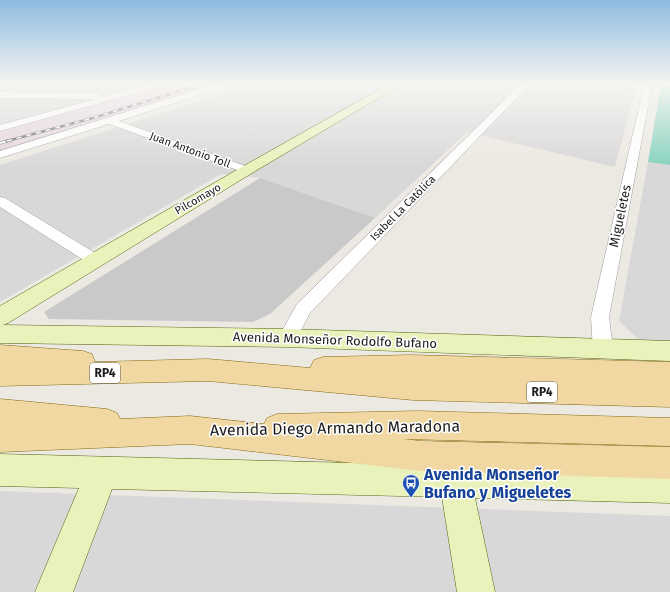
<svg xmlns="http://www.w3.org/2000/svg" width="670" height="592" font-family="'Fira Sans',sans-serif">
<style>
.residential{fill:#d9d8d8}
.industrial{fill:#e4d4df}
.religious{fill:#c9c9c9}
.pitch{fill:#87d3be}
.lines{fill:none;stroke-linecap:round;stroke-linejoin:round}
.street-casing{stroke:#9f9f9f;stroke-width:1}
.secondary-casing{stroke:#526510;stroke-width:1}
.primary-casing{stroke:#83690f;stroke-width:1}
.street{fill:#fff;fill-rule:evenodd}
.secondary{fill:#e9f2ba;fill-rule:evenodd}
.primary{fill:#f1d7a1;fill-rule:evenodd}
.rail-far1-casing{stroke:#696969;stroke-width:2.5}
.rail-casing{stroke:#696969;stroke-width:3}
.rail-far1{stroke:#fff;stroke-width:1.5;stroke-dasharray:5;stroke-linecap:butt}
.rail{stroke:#fff;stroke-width:2;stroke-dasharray:6;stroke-linecap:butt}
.labels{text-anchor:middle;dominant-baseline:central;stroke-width:3;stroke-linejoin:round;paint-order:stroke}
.far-street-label{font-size:11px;fill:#1b1b1b;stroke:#fff}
.shield{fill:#fff;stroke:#5f5f5f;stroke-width:1}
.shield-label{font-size:12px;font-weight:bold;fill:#1b1b1b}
.street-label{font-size:13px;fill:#1b1b1b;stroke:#fff}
.near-street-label{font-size:16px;fill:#1b1b1b;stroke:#fff}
.near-transit-label{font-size:16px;font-weight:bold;fill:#164399;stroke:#fff;text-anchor:start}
</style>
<rect width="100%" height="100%" fill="#ece9e2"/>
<g class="residential">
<path d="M0,84H152L0,126Z"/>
<path d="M252,84H637L615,167L467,132L375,218L260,178L221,174L0,302V165Z"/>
<path d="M648,162L670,165V341L639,340L619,321Z"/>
<path d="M0,491L670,516V592H0Z"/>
</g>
<path class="industrial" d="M164,84H215L51,137L0,152V129Z"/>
<path class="religious" d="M260,178L375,218L270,314L253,322L49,319L44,312Z"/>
<path class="pitch" d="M661,84H670V165L648,162Z"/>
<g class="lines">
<g class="street-casing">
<g id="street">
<path d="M149,84H162L161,86L0,131V125L96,99L0,98V92L97,93L100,94V97Z"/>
<path d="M216,84H229L228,86L119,121L251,168L253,170L251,172H243L109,124L0,158V151Z"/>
<path d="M521,84H530L310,313L294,343L287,345L280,343L278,338L297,304Z"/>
<path d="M617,84H652L609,317L613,349L610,354L603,357L596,354L593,349L591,317L643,90L621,86Z"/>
<path d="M0,197L5,198L100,256L103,260L100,264L95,265L90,264L0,207Z"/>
</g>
</g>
<g class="secondary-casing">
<g id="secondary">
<path d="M389,84H402L252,173L8,323L3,325L287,329L670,341V361L287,347L0,343V306L242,167Z"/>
<path d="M0,454L670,471V503L475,498L495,592H457L442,497L112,489L73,592H35L79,488L0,486Z"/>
</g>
</g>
<g class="primary-casing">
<g id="primary">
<path d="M0,345L83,351L92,354L95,362L208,359L310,368L314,360L323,357L411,355L670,362V407L413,400L208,381L0,386Z"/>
<path d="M0,399L107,409L117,413L120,419L190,416L264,424L267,418L277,414L418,411L670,418V446L403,439L421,441L670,447V479L421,471L190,444L0,452Z"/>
</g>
</g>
<use href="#street" class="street"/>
<use href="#secondary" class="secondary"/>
<use href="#primary" class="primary"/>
<g class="rail-far1-casing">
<path id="rail-far1" d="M7,141L93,118L202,84"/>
</g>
<g class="rail-casing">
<path id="rail" d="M0,143L11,140"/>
</g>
<use href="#rail-far1" class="rail-far1"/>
<use href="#rail" class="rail"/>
</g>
<linearGradient id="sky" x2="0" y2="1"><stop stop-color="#8dbbe0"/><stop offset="0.5" stop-color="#f6f5f2"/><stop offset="1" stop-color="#f6f5f2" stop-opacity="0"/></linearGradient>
<rect width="670" height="167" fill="url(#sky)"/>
<defs>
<g id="bus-pin" transform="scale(0.9)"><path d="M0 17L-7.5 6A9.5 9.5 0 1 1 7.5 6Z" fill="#1a4fb4" stroke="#fff"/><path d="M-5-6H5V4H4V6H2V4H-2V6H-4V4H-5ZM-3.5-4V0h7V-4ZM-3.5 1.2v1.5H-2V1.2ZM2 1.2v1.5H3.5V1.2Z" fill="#fff"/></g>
</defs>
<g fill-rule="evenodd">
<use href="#bus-pin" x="411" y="483"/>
</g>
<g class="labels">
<g class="far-street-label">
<text transform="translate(190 150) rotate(20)">Juan Antonio Toll</text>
<text transform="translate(198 199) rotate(-30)">Pilcomayo</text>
<text transform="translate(403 208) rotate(-45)">Isabel La Católica</text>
</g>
<g class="shield">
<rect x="90" y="363" width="30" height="20" rx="3"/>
<rect x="527" y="382" width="30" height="20" rx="3"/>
</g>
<g class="shield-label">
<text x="105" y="373">RP4</text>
<text x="542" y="392">RP4</text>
</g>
<g class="street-label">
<text transform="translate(620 216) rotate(-78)">Migueletes</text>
<text transform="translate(335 340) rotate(2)">Avenida Monseñor Rodolfo Bufano</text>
</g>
<g class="near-street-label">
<text transform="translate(335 428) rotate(-1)">Avenida Diego Armando Maradona</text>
</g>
<g class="near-transit-label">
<text x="424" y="474">Avenida Monseñor<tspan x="424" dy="18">Bufano y Migueletes</tspan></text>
</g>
</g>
</svg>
